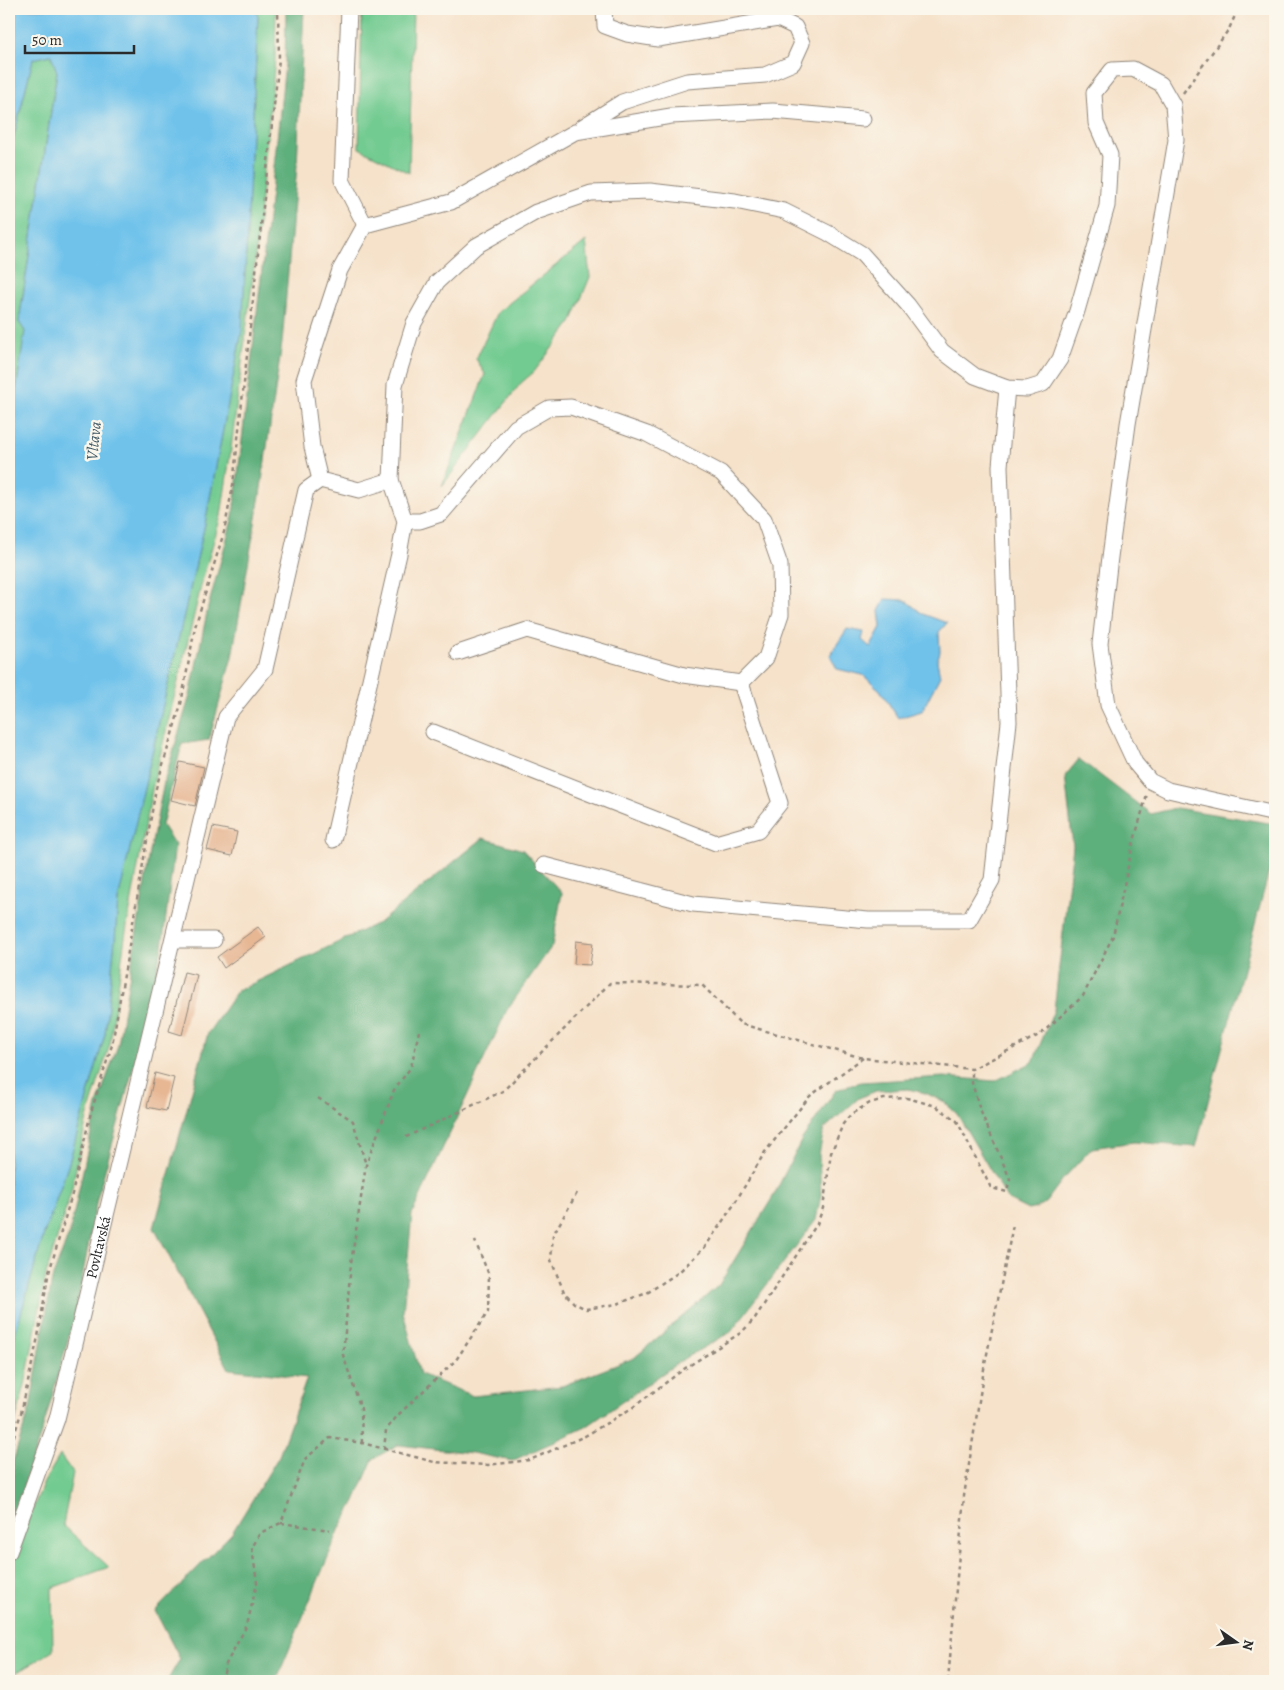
<svg xmlns="http://www.w3.org/2000/svg" width="1284" height="1690" font-family="Alegreya,serif">
<style>
.green{fill:#72cb91;stroke:#4e7b5e}
.forest{fill:#5daf7b;stroke:#446d53}
.water{fill:#6fc2eb;stroke:#4d768b}
.building{fill:#e7b794}
.lines{fill:none;stroke-linecap:round;stroke-linejoin:round}
.minor-casing{stroke:#90867a;stroke-width:17}
.path{stroke:#90867a;stroke-width:2.5;stroke-dasharray:4 4;stroke-linecap:butt}
.minor{stroke:#fff;stroke-width:15}
.labels{text-anchor:middle;dominant-baseline:central;stroke-width:5;stroke-linejoin:round;paint-order:stroke}
.street-label{font-size:15px;fill:#2b2b2b;stroke:#fbf7ec}
.water-label{font-size:16px;font-style:italic;fill:#3f5865;stroke:#fbf7ec}
</style>
<rect width="100%" height="100%" fill="#fbf7ec"/>
<filter id="ink" filterUnits="userSpaceOnUse"><feTurbulence type="fractalNoise" baseFrequency=".02" numOctaves="2"/><feDisplacementMap in="SourceGraphic" scale="10" xChannelSelector="R" yChannelSelector="G"/><feConvolveMatrix kernelMatrix="1 2 1 2 8 2 1 2 1" color-interpolation-filters="sRGB"/></filter>
<filter id="wash" filterUnits="userSpaceOnUse"><feTurbulence type="fractalNoise" baseFrequency=".0096" numOctaves="4" result="noise"/><feDisplacementMap in="SourceGraphic" scale="20" xChannelSelector="R" yChannelSelector="G"/><feGaussianBlur stdDeviation="1.12" result="paint"/><feColorMatrix in="noise" values="0 0 0 0 0 0 0 0 0 0 0 0 0 0 0 0 0 1.4 0 .05"/><feComposite in="paint" operator="in"/></filter>
<g filter="url(#wash)">
<rect width="100%" height="100%" fill="#f6e2ca"/>
<g class="green">
<path d="M255,9H276L275,59L254,268L231,449L221,516L203,578L153,785L125,937L110,1044L87,1118L71,1192L46,1275L25,1385L9,1445V1355L44,1234L68,1166L105,1034L115,939L118,900L205,524L242,330L258,17Z"/>
<path d="M362,9H413L409,173L359,148Z"/>
<path d="M51,55L57,71L19,322L25,331L9,438V156L33,59Z"/>
<path d="M586,241L590,277L571,323L534,372L521,383L442,486L485,374L476,359L498,312Z"/>
<path d="M60,1455L73,1473L63,1525L109,1567L52,1588L53,1651L9,1677V1572L18,1544L44,1482Z"/>
</g>
<g class="forest">
<path d="M286,9H304L297,166L282,343L260,495L232,657L209,740L182,744L162,825L175,845L162,948L132,1073L97,1199L76,1311L46,1418L9,1532V1474L30,1408L52,1279L70,1231L97,1105L118,1045L150,852L164,782L190,695L208,607L233,516L275,158L285,63Z"/>
<path d="M1079,759L1151,814L1176,808L1275,824V849L1196,1147L1134,1142L1092,1148L1063,1179L1046,1202L1037,1208L1028,1210L1008,1200L957,1114L943,1101L925,1093L908,1089L876,1091L859,1098L824,1129L819,1155L821,1195L816,1220L731,1332L685,1358L586,1427L512,1461L472,1453L398,1445L373,1459L355,1501L340,1528L276,1681H167L180,1659L155,1611L232,1533L279,1456L307,1378L229,1369L154,1228L208,1033L237,991L380,922L483,838L523,850L562,893L552,946L507,1010L412,1214L403,1312L420,1374L473,1396L562,1386L634,1358L719,1285L774,1195L802,1139L836,1090L861,1082L944,1077L995,1081L1033,1062L1054,1010L1073,846L1065,776Z"/>
</g>
<g class="water">
<path d="M9,9H255L258,16L242,330L205,524L118,900L115,939L105,1034L68,1166L44,1234L9,1355V438L25,331L19,322L57,72L51,55L33,59L9,156Z"/>
<path d="M885,599L905,600L923,614L947,623L939,632L940,652L937,661L940,676L922,711L898,718L880,690L863,675L837,669L830,655L847,629L864,632L862,640L870,647L881,627L879,611Z"/>
</g>
<g id="blocks">
<g class="building">
<path d="M180,762L204,767L195,806L171,800Z"/>
<path d="M213,827L237,832L232,856L207,850Z"/>
<path d="M258,927L266,937L224,968L217,957Z"/>
<path d="M576,941L593,943L590,965L574,964Z"/>
<path d="M184,972L197,975L182,1035L169,1031Z"/>
<path d="M155,1073L174,1078L166,1111L147,1107Z"/>
</g>
</g>
</g>
<g filter="url(#ink)">
<use href="#blocks" fill-opacity="0" stroke="#90867a" stroke-width="1"/>
<g class="lines">
<g class="minor-casing">
<g id="minor">
<path d="M349,9L342,180L365,225"/>
<path d="M582,127L622,102L687,81L765,75L793,63L802,43L795,27L778,19L658,39L627,34L605,26L604,9"/>
<path d="M391,480L359,490L320,480L312,447L304,380L340,270L365,225L451,202L575,132L671,116L773,111L863,119"/>
<path d="M405,521H420L441,514L516,427L549,408L571,407L647,434L721,473L764,519L780,565L781,614L766,658L741,683L684,675L527,630L458,653"/>
<path d="M433,732L716,843L758,831L780,803L741,683"/>
<path d="M333,840L399,554L405,521L391,480L395,385L414,323L437,282L476,246L536,212L591,193L650,191L735,201L784,211L828,233L862,254L908,305L942,351L975,376L1007,388L1027,389L1043,384L1060,359L1077,311L1107,206L1110,155L1096,123L1094,93L1112,70L1133,69L1161,84L1173,105L1176,140L1128,424L1110,557L1100,644L1108,705L1135,763L1150,781L1168,790L1275,814"/>
<path d="M544,865L693,904L868,920H969L992,880L1009,722L1000,466L1007,388"/>
<path d="M173,940H214"/>
<path id="s1" d="M9,1552L57,1419L226,717L265,669L306,490L320,480"/>
</g>
</g>
<g class="path">
<path d="M1183,93L1229,29L1238,9"/>
<path d="M318,1098L353,1121L366,1165"/>
<path d="M406,1137L503,1091L610,983L702,985L741,1024L863,1058L972,1069L1041,1034L1083,996L1113,936L1132,848L1147,794"/>
<path d="M577,1193L553,1235L551,1260L564,1292L574,1303L586,1309L617,1304L647,1293L679,1272L705,1247L733,1206L765,1152L810,1096L863,1058"/>
<path d="M362,1443L361,1409L343,1355L351,1263L366,1165L394,1090L411,1067L419,1031"/>
<path d="M384,1450L386,1430L398,1415L456,1360L488,1312L489,1275L475,1241"/>
<path d="M9,1452L21,1413L38,1337L48,1276L72,1194L91,1112L112,1045L156,788L181,704L195,627L224,532L233,485L279,59L278,9"/>
<path d="M281,1523L330,1530"/>
<path d="M222,1681L226,1664L247,1625L257,1583L252,1548L260,1533L281,1523L305,1459L330,1438L362,1443L434,1462L488,1465L530,1460L585,1436L632,1408L684,1369L742,1332L755,1318L817,1224L823,1208L831,1153L843,1124L851,1114L870,1103L884,1099L907,1098L936,1106L957,1121L991,1188L1007,1192L1010,1179L980,1110L972,1083V1069"/>
<path d="M948,1681L964,1496L984,1369L1013,1225"/>
</g>
<use href="#minor" class="minor"/>
</g>
</g>
<g class="labels">
<g class="street-label">
<text stroke="none"><textPath href="#s1" startOffset="318">Povltavská</textPath></text>
</g>
<g class="water-label">
<text transform="translate(94 441) rotate(-84)">Vltava</text>
</g>
</g>
<rect width="1284" height="1690" fill="none" stroke="#fbf7ec" stroke-width="30"/>
<g transform="translate(1236 1642) rotate(104)" stroke="#fbf7ec" stroke-width="4" paint-order="stroke">
<path d="M0-4L9 19L0 12L-9 19Z" fill="#2b2b2b"/>
<text y="-8" font-size="14" font-weight="bold" text-anchor="middle" fill="#2b2b2b">N</text>
</g>
<path d="M25 45v8h109v-8" fill="none" stroke="#2b2b2b" stroke-width="2.5"/>
<text x="32" y="45" font-size="15" fill="#2b2b2b" stroke="#fbf7ec" stroke-width="4" paint-order="stroke">50 m</text>
</svg>
